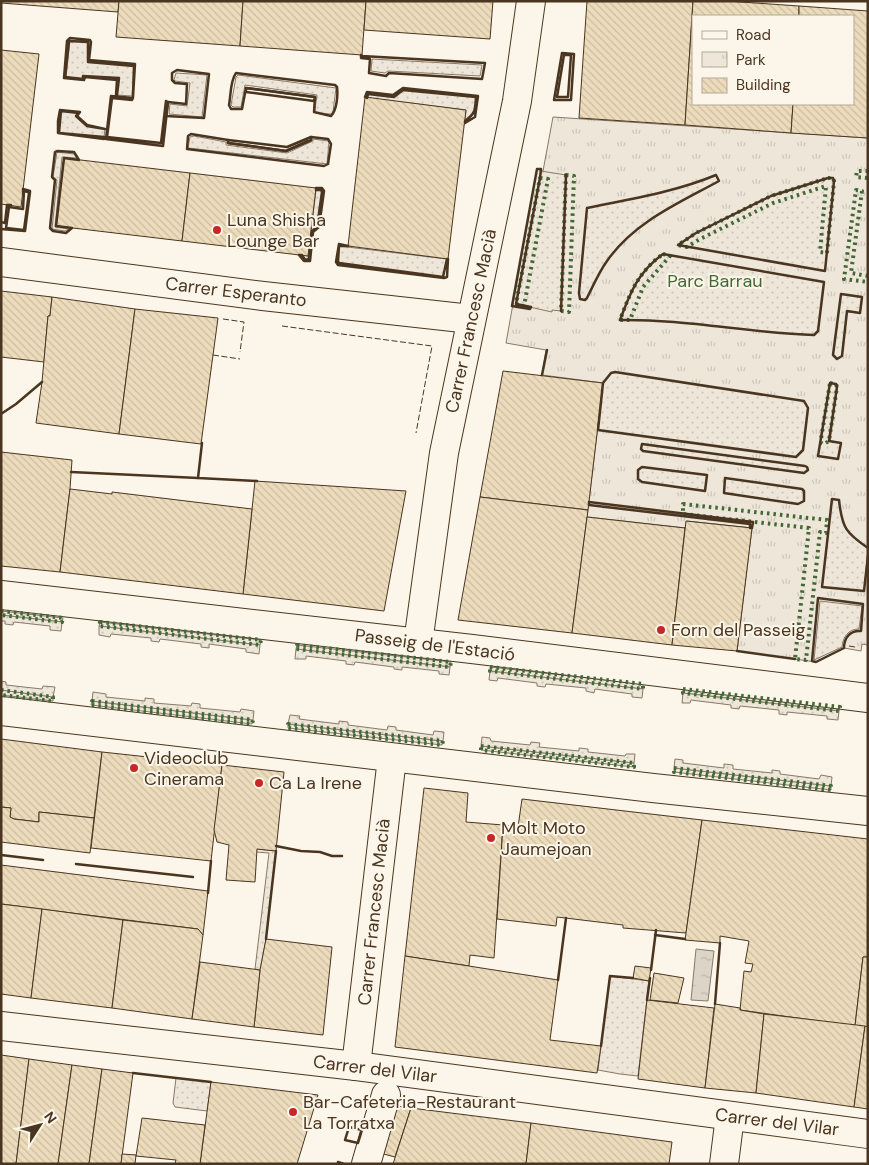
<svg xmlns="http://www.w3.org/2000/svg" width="869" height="1165" font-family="'DM Sans',sans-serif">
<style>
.grass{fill:#ede6d9;stroke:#887966}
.park{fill:url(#park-tufts);stroke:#887966}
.garden{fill:url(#garden-dots);stroke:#887966}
.water{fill:url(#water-ripples);stroke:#887966}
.building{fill:url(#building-back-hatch);stroke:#4a3520}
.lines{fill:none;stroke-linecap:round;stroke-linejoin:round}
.pedestrian-casing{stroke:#4a3520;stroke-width:30}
.minor-casing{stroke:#4a3520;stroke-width:30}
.tertiary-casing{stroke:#4a3520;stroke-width:30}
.pedestrian{stroke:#fbf6e9;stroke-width:28}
.minor{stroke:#fbf6e9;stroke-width:28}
.tertiary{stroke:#fbf6e9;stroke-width:28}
.hedge{stroke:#436837;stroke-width:4;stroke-dasharray:2.5 4;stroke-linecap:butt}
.fence{stroke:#4a3520;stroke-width:1;stroke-dasharray:6 2.5;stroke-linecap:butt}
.wall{stroke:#4a3520;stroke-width:2.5}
.poi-dot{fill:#c62828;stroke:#fbf6e9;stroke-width:2}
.labels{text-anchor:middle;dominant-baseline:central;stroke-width:4;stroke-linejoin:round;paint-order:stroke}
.poi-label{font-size:18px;fill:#4a3520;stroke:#fbf6e9;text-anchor:start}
.park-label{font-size:18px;fill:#436837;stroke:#fbf6e9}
.street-label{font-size:18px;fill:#4a3520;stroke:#fbf6e9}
</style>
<defs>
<pattern id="park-tufts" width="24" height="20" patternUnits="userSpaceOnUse" patternTransform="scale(1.25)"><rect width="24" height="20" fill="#ede6d9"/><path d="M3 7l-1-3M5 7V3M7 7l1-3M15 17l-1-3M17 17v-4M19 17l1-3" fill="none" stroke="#cdc6ba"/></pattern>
<pattern id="garden-dots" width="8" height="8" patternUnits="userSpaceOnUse" patternTransform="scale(1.25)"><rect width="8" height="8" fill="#ede6d9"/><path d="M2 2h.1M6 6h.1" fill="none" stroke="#cdc6ba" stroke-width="1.8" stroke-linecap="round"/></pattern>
<pattern id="water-ripples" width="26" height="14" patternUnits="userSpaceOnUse" patternTransform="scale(1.25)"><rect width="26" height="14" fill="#dcd4c6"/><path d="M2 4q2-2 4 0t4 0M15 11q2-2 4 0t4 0" fill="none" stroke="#beb7aa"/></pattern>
<pattern id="building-back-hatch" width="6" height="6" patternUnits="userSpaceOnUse" patternTransform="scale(1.25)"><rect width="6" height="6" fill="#ecdcbc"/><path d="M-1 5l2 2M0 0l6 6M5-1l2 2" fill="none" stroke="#ccbda1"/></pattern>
</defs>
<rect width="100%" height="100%" fill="#fbf6e9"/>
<g class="grass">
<path d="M1,611L63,618L62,622L1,615Z"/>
<path d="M100,622L261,640L260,645L99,626Z"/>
<path d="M297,645L451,662L450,667L296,649Z"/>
<path d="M490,667L643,684V689L490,671Z"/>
<path d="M683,689L840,707L839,711L683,693Z"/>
<path d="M1,690L53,697V701L1,695Z"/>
<path d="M92,701L253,720L252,724L91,705Z"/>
<path d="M288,724L443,741L442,745L288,728Z"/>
<path d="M481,746L634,763V767L481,750Z"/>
<path d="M674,768L831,786V790L674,772Z"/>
</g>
<path class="park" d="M553,117L868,138V645L862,644L861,651L844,648L816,662L737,651L752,528L687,521L685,528L587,517L603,383L542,375L546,350L506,343L537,169L543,171Z"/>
<g class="garden">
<path d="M70,40L90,42L89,62L134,66L132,96L117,95L119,78L84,76L83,79L66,78Z"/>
<path d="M372,59L482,65L480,76L388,71L385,73L371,71Z"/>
<path d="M176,73L207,75L202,117L169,114L170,104L187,106L190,83L175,81L174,80Z"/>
<path d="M238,75L336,88L333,112L331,114L316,113L315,110L317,95L245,85L241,107H233L231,105L236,77Z"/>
<path d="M403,90L476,97C475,110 476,113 465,121L466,110L367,98L368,94L394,97Z"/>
<path d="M61,111L79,113L76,117L87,126L105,129L104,137L59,133Z"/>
<path d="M194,136L226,142V145L287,153L313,141V139L328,141L329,142L327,164L188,148L190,137Z"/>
<path d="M57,152L74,154L77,158L62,157L55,227L69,229L65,231L52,229L57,180L53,177Z"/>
<path d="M541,171L566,175L561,311L552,310V312L516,304Z"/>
<path d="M716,175L719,181C679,203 634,222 607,261C599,272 593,286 587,298L585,300L580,299L579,293L587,208C631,199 675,192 716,175Z"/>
<path d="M828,178H833L834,181L825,271L678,245L696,233L771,196Z"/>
<path d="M316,190H321L322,192L317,227L312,231L309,259L305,260L302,255L308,256Z"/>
<path d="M339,246L447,259L443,277L339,263L338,261Z"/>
<path d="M663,254L824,282L818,331L814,335C749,333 685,319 620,320C630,293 638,272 663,254Z"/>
<path d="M841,294L862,297L860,313L847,312L842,356L837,359L833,355Z"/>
<path d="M615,372L804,401L808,408L803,450L796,457L598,430L603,383L611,373Z"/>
<path d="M830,383L836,384L837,387L830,441L841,443L838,459L818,456Z"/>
<path d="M642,444L805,466L807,467L808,470L804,473L643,451L641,449Z"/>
<path d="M642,467L707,475L705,491L642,482L638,479V470Z"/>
<path d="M725,478L802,489L804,491V501L798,504L724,493Z"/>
<path d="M832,499L839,500C842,526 847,534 868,548L864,591L822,587Z"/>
<path d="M820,601L862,606L859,629C848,629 843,637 842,647L814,660Z"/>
<path d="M1,615L62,622L61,631L50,630V626L14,622L13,625L5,624V621H1Z"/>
<path d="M99,626L260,645L259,654L246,652V649L209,644V648L201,647V644L160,639L159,642L151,641V638L111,634L110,637L99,635Z"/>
<path d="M296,649L450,667L449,675L439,674V671L402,667V670L394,669V667L355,662L354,665L346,664V661L306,656V659H295Z"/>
<path d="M490,671L643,689L642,698L632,697V694L595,689L594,693L586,691V688L546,684L545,687L537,686V683L498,678L497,681L489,680Z"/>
<path d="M1,681L6,682V685L42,689L43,686L55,687L53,697L1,690Z"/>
<path d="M93,692L106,694V697L145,701V698L154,699V703L191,706L192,703L200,704V708L240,712L241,709L254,711L253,720L92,701Z"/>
<path d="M683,693L839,711L838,720L827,719V716L787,712V715L779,714V710L740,706L739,709L731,708V705L691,700L690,703H682Z"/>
<path d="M290,715L300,716L299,719L339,724V721L348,722V725L387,730L388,726L396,727V730L433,735L434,731L444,732L443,741L288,724Z"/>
<path d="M482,737L490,738L491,741L530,745L531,742L540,743L539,747L579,751V748L588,749V752L625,756L626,754H635L634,763L481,746Z"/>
<path d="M675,759L683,760V763L724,768V764L733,765V769L772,773V770L780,771V774L819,779L821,775L832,777L831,786L674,768Z"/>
<path d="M257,849L276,851L266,939L260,970L255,969L269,853L256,852Z"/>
<path d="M610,976L649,981L638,1076L620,1074L598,1070Z"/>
<path d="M176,1078L211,1082L207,1111L175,1107L173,1103Z"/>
</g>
<path class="water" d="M696,949L714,951L708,1001L691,1000Z"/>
<g class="building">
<path d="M1,1H119L118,12L1,3Z"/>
<path d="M119,1H243L240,46L116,37Z"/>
<path d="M243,1H366L362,55L240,46Z"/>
<path d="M366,1H493L490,39L364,30Z"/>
<path d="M587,1H693L685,125L579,118Z"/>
<path d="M693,1H726L799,6V16H693V104H793L791,133L685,125Z"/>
<path d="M799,6L868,11V138L791,133L793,104H853V16H799Z"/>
<path d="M1,50L39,54L21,207L1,204Z"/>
<path d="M365,97L466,110L448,259L348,246Z"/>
<path d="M64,158L190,173L182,241L56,226Z"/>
<path d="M190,173L316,188L308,256L182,241Z"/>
<path d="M1,291L52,297L50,316H48L44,362L1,357Z"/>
<path d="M52,297L135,309L119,434L36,423L42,382L48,316H50Z"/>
<path d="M135,309L218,318L201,444L119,434Z"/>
<path d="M503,371L603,383L588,510L480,497Z"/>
<path d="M1,452L72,460L70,489L60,572L1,566Z"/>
<path d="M255,481L406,491L384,611L243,594Z"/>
<path d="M70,489L112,494V492L153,497L252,509L243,594L60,572Z"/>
<path d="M480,497L588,510L572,633L458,620Z"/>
<path d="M587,517L685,528L672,645L572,633Z"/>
<path d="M686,521L752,528L737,651L672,645Z"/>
<path d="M1,739L102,752L94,818L39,812V822L14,819L10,817L11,808L1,807Z"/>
<path d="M102,752L222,765L211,861L91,848Z"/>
<path d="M222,765L284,772L276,851L257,849L255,882L226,880L229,845L217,842L214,830Z"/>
<path d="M424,788L468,793L466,822L503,825L494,958L470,955L469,966L405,956Z"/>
<path d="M522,799L702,820L686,933L623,928V925L557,917L556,926L497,919L503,825L518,827Z"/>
<path d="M1,807L11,808L10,817L14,819L39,822V812L94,818L90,853L1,842Z"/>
<path d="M702,820L868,839V957H863L855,1026L740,1010L744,971L751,972L753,964L745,963L749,941L720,936V943L685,940Z"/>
<path d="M1,865L208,891L203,935L198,929L1,904Z"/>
<path d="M1,904L42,909L31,998L1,994Z"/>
<path d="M42,909L123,920L112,1008L31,998Z"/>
<path d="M123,920L198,929L203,935L192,1019L112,1008Z"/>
<path d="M266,939L332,947L323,1035L254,1027L260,970Z"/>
<path d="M405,956L558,980L550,1040L601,1046L597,1073L395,1047Z"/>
<path d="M863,957H868V1027L855,1026Z"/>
<path d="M200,962L260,970L254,1027L192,1019Z"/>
<path d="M635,966L651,968L649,981L633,978Z"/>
<path d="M654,973L684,978L678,1003L650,1000Z"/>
<path d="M647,1000L714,1008L705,1088L638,1079Z"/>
<path d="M715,1004L740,1008V1010L764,1014L756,1093L705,1088Z"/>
<path d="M764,1014L865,1026L854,1107L756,1093Z"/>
<path d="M865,1026L868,1027V1109L854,1107Z"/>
<path d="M1,1055L29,1059L16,1164H1Z"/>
<path d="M29,1059L72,1065L58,1164H16Z"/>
<path d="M72,1065L102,1069L89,1164H58Z"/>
<path d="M102,1069L133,1073L121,1164H89Z"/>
<path d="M211,1082L318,1095L297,1164H200Z"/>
<path d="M390,1105L411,1108L395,1157L376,1152Z"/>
<path d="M411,1108L531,1123L526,1164H393Z"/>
<path d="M142,1118L205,1125L200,1164H175L176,1160L136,1156Z"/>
<path d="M531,1123L672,1142L669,1164H526Z"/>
<path d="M122,1154L136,1155L135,1164H121Z"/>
</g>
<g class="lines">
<g class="pedestrian-casing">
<path id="pedestrian" d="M366,1164L386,1095"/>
</g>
<g class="minor-casing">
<g id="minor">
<path d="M1,262L263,296L471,319"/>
<path d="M418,643L444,453L517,101L531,1"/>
<path d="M1,1026L356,1066L868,1134"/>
<path d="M356,1066L392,758"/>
<path d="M724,1164L730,1116"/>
</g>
</g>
<g class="tertiary-casing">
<g id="tertiary">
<path d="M1,595L472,649L868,698"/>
<path d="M1,711L653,788L868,811"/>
</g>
</g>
<use href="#pedestrian" class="pedestrian"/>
<use href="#minor" class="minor"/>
<use href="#tertiary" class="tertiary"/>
<g class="hedge">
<path d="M868,171H857L856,177L868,178"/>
<path d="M566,175L574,176L569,312L561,311Z"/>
<path d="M540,178L548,179L524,306L516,304Z"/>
<path d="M828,178H833L834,181L827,253L820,252L826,186L773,203L700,239L687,247L678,245L696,233L771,196Z"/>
<path d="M663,254L670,256L643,287L630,320H620C630,293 638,272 663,254Z"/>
<path d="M868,276L851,273L862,191L856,190L844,279L868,282"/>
<path d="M830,383L836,384L837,387L829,441L824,444L821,443V439Z"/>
<path d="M683,504L827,520L826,533L820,532L806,660L795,659L809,528L683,514Z"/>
<path d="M1,611L63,618L62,622L1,615"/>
<path d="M100,622L261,640L260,645L99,626Z"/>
<path d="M297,645L451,662L450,667L296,649Z"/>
<path d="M490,667L643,684V689L490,671Z"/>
<path d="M683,689L840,707L839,711L683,693Z"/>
<path d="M1,690L53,697V701L1,695"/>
<path d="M92,701L253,720L252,724L91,705Z"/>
<path d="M288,724L443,741L442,745L288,728Z"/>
<path d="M481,746L634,763V767L481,750Z"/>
<path d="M674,768L831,786V790L674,772Z"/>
</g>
<g class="fence">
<path d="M223,319L244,322L240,352"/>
<path d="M282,326L432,346L416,433"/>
<path d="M213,355L240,359"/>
<path d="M844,646H845"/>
<path d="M849,646L855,647"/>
</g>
<g class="wall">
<path d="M70,38L90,40L91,42L89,60L135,64L133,97L134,66L88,62V42L69,41L65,77L83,79V76L119,78L117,95H116L117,80L85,77L84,80L64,78L67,41Z"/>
<path d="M562,53L574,54L571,100H554Z"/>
<path d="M361,55L362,56L485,63L482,79L389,73L386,76L369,73L370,59L361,58Z"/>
<path d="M564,55H571L568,97H557Z"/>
<path d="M177,70L209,74L204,118L166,116L168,102L186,104L187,84L175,83L172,80V73Z"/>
<path d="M236,73L335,85L337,87C338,95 337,110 331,116L314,112L315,97L246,88L242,109H231L229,105C231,95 230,81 236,73Z"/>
<path d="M246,88L315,97L314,101L246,92Z"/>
<path d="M403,88L478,96L475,117L465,123V121C476,113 475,110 476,97L403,90L394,97L368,94L367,98L365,97L367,92L393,95Z"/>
<path d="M111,96L133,98L132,100L112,98L107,137L161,143L166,101L168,102L163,146L106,139Z"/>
<path d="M60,110L80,112L77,116L87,125L105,129L87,126L76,116L79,113L61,111L59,133L104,137V139L58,133V121Z"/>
<path d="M191,134L228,140V143L286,151L311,140V137L328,139L331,144L328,164L324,166L187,149L188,136Z"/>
<path d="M311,137V140L286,151L228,143V140L287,147Z"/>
<path d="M57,151L74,152L79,160L64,158L56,226L72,228L66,233L53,231L50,228L55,180L52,177L55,152Z"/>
<path d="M537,169H541L540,178L516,304L531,307L530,309L512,306Z"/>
<path d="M716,175L719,181C679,203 634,222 607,261C599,272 593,286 587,298L585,300L580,299L579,293L587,208C631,199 675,192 716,175Z"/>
<path d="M828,178H833L834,181L825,271L678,245L696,233L771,196Z"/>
<path d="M316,188H322L324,191L319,227L313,232L310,261H304L299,255H302L305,260L309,259L312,231L317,227L322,192L321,190H316Z"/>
<path d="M24,191L28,192L29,193L24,230L6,228L9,207L23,209Z"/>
<path d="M1,222L5,223L7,205H11"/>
<path d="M1,229L25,231L30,192V191L23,189V192"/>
<path d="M339,244L348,246H339L338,261L339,263L443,277L447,259H448L447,277L444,278L338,265L336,262Z"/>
<path d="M663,254L824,282L818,331L814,335C749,333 685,319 620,320C630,293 638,272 663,254Z"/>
<path d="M841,294L862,297L860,313L847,311L842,356L837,359L833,355Z"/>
<path d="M561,311L566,175"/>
<path d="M615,372L804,401L808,408L803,450L796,457L598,430L603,383L611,373Z"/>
<path d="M542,375L547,350"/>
<path d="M830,383L836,384L837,387L829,441L841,443L838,459L818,456Z"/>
<path d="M1,414L16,404L42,382"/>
<path d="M202,443L198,478L257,481"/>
<path d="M642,444L805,466L807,467L808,470L804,473L643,451L641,449Z"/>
<path d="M642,467L707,475L705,491L642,482L638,479V470Z"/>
<path d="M71,472L198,478"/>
<path d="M725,478L802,489L804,491V501L798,504L724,493Z"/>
<path d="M589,502L753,522L752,528H750V524L589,505Z"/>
<path d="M868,548C846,533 842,528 839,500L832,499L822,587L864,591L868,556"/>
<path d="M818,598L863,604L861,631C850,630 844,638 844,648L816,662L812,661Z"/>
<path d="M737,651L795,659"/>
<path d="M276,846L301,851L320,852L332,856H342"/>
<path d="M1,855L43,860"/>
<path d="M76,864L193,877"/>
<path d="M208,893L211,861"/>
<path d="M655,935L685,939"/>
<path d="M266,939L276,851"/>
<path d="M651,970L656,930"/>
<path d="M558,980L566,918"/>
<path d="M647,1000L650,978"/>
<path d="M715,1004L720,943"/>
<path d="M601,1046L610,976L633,978"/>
<path d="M133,1073L211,1082"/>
<path d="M349,1127L362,1130L358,1143L345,1140Z"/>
<path d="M338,1164V1162L344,1164"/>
</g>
</g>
<g class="poi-dot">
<circle cx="217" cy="230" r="5"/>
<circle cx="661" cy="630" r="5"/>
<circle cx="134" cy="768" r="5"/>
<circle cx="259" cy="783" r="5"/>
<circle cx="491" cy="838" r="5"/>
<circle cx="293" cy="1112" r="5"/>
</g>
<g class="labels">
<g class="poi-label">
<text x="227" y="220">Luna Shisha<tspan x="227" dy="21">Lounge Bar</tspan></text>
<text x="671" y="630">Forn del Passeig</text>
<text x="144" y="758">Videoclub<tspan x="144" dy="21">Cinerama</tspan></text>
<text x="269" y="783">Ca La Irene</text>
<text x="501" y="828">Molt Moto<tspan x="501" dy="21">Jaumejoan</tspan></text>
<text x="303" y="1102">Bar-Cafeteria-Restaurant<tspan x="303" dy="21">La Torratxa</tspan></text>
</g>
<g class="park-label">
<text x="715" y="281">Parc Barrau</text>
</g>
<g class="street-label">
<text transform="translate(236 292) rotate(7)">Carrer Esperanto</text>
<text transform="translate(471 321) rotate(-78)">Carrer Francesc Macià</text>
<text transform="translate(435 645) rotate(7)">Passeig de l'Estació</text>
<text transform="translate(374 912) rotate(-84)">Carrer Francesc Macià</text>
<text transform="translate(375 1069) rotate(7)">Carrer del Vilar</text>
<text transform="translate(777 1122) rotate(7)">Carrer del Vilar</text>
</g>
</g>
<rect width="869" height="1165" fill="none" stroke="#4a3520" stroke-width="5"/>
<rect x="692" y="15" width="162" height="90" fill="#fbf6e9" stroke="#b4a999"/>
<rect x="702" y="31" width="25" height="8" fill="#fbf6e9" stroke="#b4a999"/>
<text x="736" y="40" font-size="15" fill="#4a3520">Road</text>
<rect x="702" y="52" width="25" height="15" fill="url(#park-tufts)" stroke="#b4a999"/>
<text x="736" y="65" font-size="15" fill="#4a3520">Park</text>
<rect x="702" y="78" width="25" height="15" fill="url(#building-back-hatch)" stroke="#b4a999"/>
<text x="736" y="90" font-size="15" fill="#4a3520">Building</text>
<g transform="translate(40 1125) rotate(54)" stroke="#fbf6e9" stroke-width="4" paint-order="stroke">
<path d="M0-4L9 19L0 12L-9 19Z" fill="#4a3520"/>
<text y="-8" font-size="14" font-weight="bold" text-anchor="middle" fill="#4a3520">N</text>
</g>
</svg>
